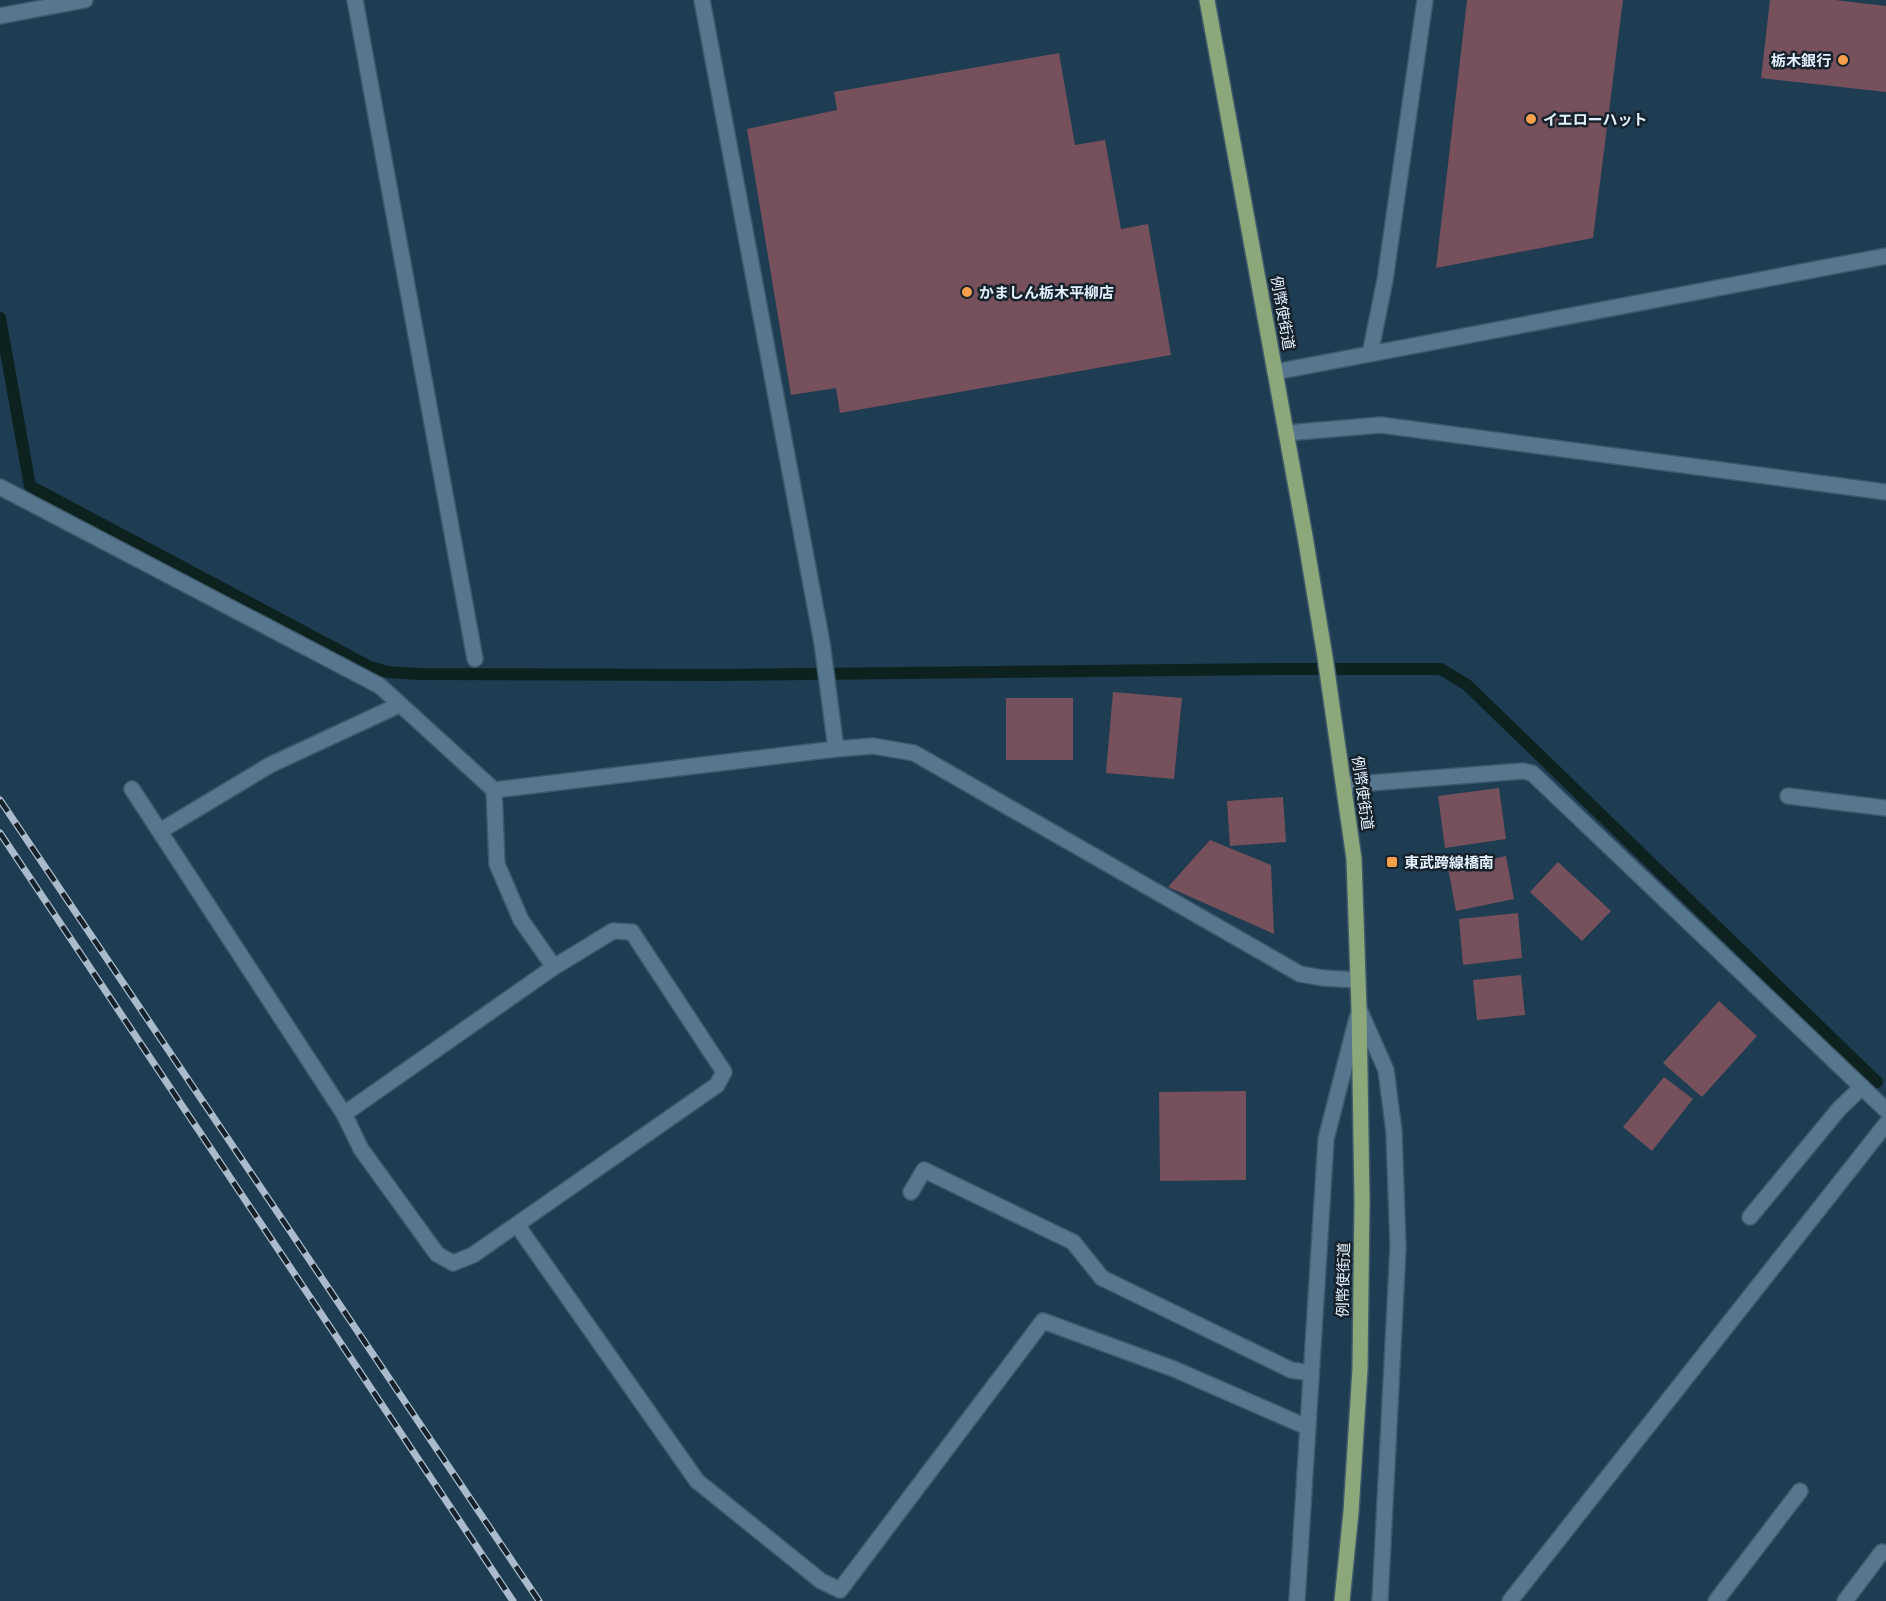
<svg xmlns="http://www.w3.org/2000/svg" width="1886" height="1601" font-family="Montserrat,'Noto Sans JP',sans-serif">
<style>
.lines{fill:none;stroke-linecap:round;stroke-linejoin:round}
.stream{stroke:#0d221e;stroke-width:12}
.building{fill:#76505a}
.minor-casing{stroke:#3e596a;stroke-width:18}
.major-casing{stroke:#3e596a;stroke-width:18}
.minor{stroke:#57778f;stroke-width:15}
.major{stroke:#8ca87a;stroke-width:15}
.rail-casing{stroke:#aabccb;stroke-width:7}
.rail{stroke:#15222c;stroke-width:4.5;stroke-dasharray:14;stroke-linecap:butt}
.poi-dot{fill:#f8a04b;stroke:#15222c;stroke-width:2}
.labels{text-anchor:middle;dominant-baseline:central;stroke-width:5;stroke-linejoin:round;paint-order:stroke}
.poi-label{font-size:15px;font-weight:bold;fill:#e4f2fd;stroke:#15222c;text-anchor:start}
.street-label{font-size:15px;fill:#e4f2fd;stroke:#15222c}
</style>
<rect width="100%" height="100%" fill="#1e3c52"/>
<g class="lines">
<path class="stream" d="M0,318L30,486L370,667L388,672L418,674L715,675L1273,669H1441L1467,685L1877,1082"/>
</g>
<g class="building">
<path d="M1467,0H1623L1593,238L1436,268Z"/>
<path d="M1770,0H1835L1886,6V92L1761,78Z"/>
<path d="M1059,53L1075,145L1105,140L1121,229L1148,224L1171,355L840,413L836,388L791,395L747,129L837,110L834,92Z"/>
<path d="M1113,692L1182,698L1174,779L1106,773Z"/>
<rect x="1006" y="698" width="67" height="62"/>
<path d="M1499,788L1506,839L1445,848L1438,796Z"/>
<path d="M1283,797L1286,842L1230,846L1227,801Z"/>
<path d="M1210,840L1271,865L1274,934L1168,887Z"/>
<path d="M1506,856L1514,899L1456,911L1448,868Z"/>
<path d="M1558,862L1611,911L1582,941L1530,892Z"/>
<path d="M1518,913L1522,958L1463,965L1459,919Z"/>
<path d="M1521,975L1525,1015L1477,1020L1473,980Z"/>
<path d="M1719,1001L1757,1036L1702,1097L1663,1063Z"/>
<path d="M1664,1077L1693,1099L1652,1151L1623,1127Z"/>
<path d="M1246,1091V1180L1160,1181L1159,1092Z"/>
</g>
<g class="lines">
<g class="minor-casing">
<g id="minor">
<path d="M355,0L475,659"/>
<path d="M702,0L822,643L836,749L873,746L914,753L1300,974L1323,978L1358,980"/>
<path d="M0,16L85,0"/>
<path d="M1370,354L1385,280L1425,0"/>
<path d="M1275,372L1886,256"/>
<path d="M1286,433L1381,425L1886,492"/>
<path d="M0,487L380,686L494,790L497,864L521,920L554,967"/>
<path d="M1344,785L1523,771L1532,773L1886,1110"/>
<path d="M132,789L344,1114"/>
<path d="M494,790L836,749"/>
<path d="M1788,796L1886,808"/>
<path d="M160,831L270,765L399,705"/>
<path d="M613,931L632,932L724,1072L717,1085L473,1255L453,1263L437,1254L361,1149L344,1114L554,967Z"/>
<path d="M1359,1009L1386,1070L1394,1132L1398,1247L1380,1601"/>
<path d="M911,1192L924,1170L1073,1242L1102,1278L1291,1370L1311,1373"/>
<path d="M1750,1217L1839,1109L1862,1087"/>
<path d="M517,1225L697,1481L821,1581L840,1590L1043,1321L1174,1369L1307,1427"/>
<path d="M1297,1601L1326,1139L1357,1018"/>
<path d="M1510,1601L1886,1124"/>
<path d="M1716,1601L1800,1491"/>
<path d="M1845,1601L1882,1552"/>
</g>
</g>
<g class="major-casing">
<path id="major" d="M1207,0L1305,536L1325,657L1354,859L1359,1009L1362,1201L1360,1369L1351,1512L1342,1601"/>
</g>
<use href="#minor" class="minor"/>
<use href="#major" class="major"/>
<g class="rail-casing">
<g id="rail">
<path d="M0,800L539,1601"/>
<path d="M0,833L513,1601"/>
</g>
</g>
<use href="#rail" class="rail"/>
</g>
<g class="poi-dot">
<circle cx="1843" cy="60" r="6"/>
<circle cx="1531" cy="119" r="6"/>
<circle cx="967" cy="292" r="6"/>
<rect x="1386" y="856" width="12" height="12" rx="3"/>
</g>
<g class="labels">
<g class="poi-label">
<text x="1831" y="60" text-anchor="end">栃木銀行</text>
<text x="1543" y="119">イエローハット</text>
<text x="979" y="292">かましん栃木平柳店</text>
<text x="1404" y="862">東武跨線橋南</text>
</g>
<g class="street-label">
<text transform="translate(1283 313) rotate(80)">例幣使街道</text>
<text transform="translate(1363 793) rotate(82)">例幣使街道</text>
<text transform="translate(1343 1280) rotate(-89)">例幣使街道</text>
</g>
</g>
</svg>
